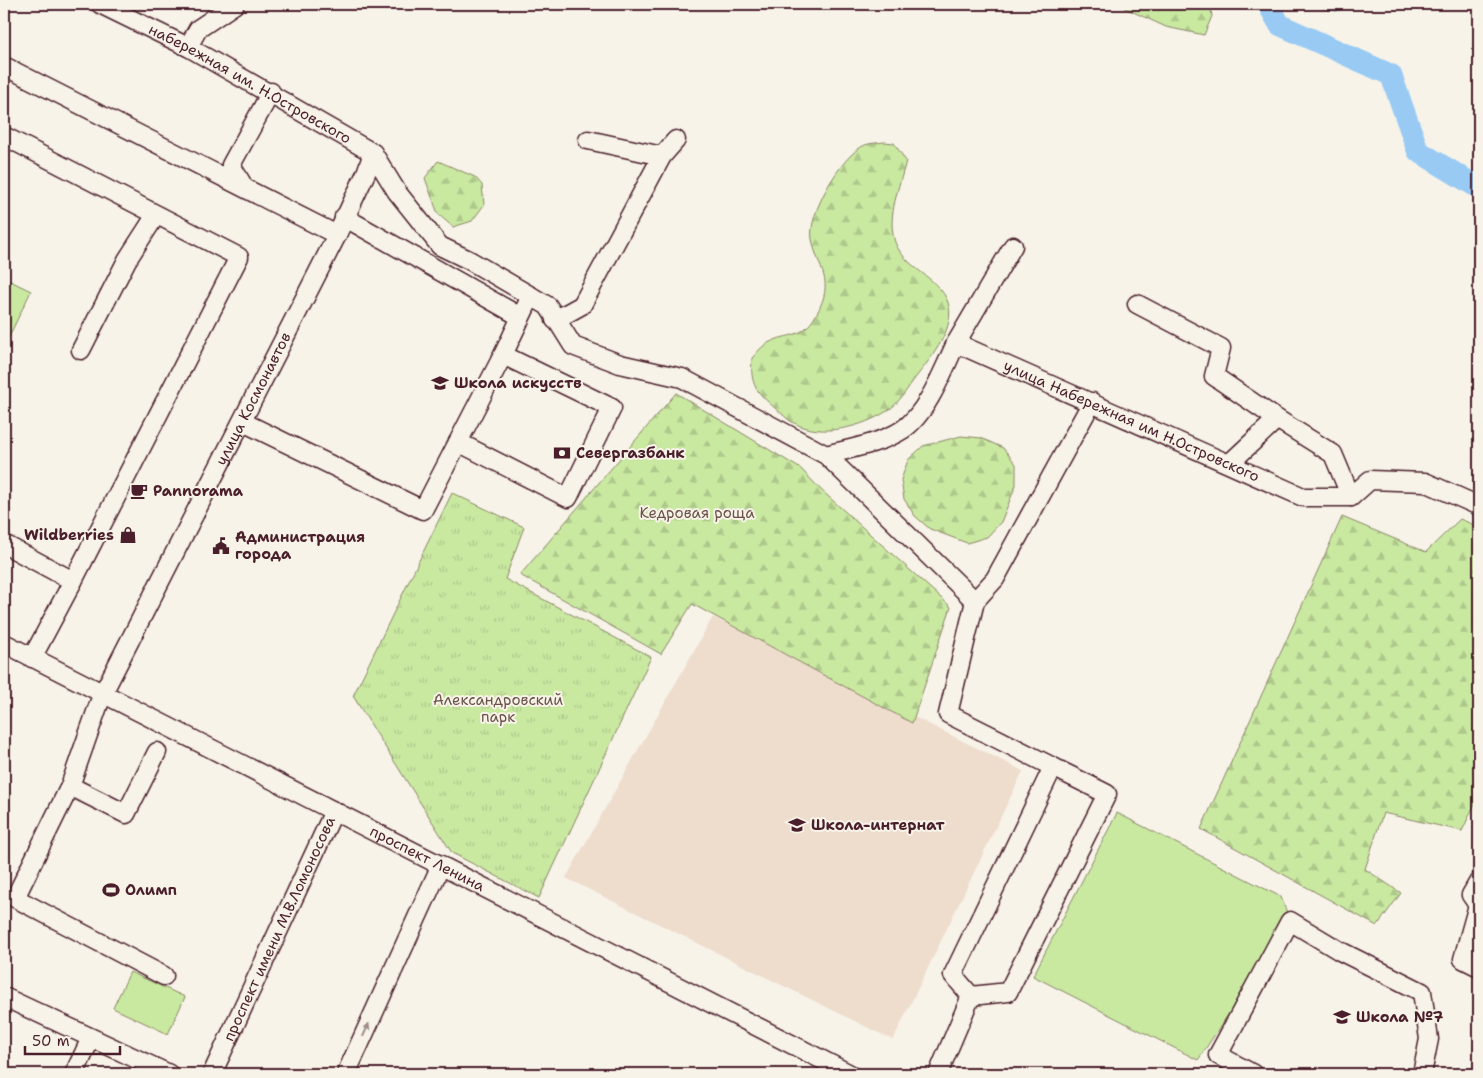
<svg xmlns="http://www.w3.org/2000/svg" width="1483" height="1078" font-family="'Shantell Sans',sans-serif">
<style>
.built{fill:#eedccc}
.forest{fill:url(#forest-firs);stroke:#8a8466}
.park{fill:url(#park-tufts);stroke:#8a8466}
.pitch{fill:#c9e9a1;stroke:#8a8466}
.water{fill:url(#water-waves);stroke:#7986a4}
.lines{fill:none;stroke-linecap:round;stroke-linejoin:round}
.river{stroke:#98caf4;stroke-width:22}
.minor-casing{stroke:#4a1f2b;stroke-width:21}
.minor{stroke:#f7f3e8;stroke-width:18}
.oneway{fill:#a0898a}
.labels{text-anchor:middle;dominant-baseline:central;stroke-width:4;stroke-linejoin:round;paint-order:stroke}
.street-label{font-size:15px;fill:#4a1f2b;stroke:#f7f3e8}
.poi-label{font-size:15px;font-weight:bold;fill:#4a1f2b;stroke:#f7f3e8;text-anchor:start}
.park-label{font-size:15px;fill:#6a5248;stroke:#f7f3e8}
</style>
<defs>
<pattern id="forest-firs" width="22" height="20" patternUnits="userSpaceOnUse" patternTransform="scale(1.25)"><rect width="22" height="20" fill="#c9e9a1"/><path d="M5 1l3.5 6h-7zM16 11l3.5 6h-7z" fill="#aec78b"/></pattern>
<pattern id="park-tufts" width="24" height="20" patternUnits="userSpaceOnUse" patternTransform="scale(1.25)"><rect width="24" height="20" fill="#c9e9a1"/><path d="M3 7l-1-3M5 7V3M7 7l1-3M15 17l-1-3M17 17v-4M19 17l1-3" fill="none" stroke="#aec78b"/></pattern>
<pattern id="water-waves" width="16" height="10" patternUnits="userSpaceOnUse" patternTransform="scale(1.25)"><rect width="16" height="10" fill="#98caf4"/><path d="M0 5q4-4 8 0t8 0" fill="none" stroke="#84add1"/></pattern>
</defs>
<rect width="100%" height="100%" fill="#f7f3e8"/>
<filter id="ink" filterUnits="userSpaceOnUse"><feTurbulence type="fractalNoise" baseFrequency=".02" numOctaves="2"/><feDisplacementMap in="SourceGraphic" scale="10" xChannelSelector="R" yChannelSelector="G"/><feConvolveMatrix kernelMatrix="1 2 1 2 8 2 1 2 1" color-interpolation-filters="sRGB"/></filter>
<g filter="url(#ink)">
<path class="built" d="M713,617L1023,771L893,1040L566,878Z"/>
<g class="forest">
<path d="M1116,4H1210L1212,16L1204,35L1166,27Z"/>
<path d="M884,142L894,143L906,161C900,185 886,217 895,242C907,275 960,282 948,325C943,343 928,362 916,377C908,387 899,404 887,411C863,427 821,438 794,423C787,420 782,413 776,409C756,391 750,386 752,358C756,354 760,348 765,345C786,331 801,342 816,315C836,279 818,271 812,239C807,215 842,154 865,145C870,143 878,143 884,142Z"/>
<path d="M438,161L475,177L482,185L484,205L472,221L453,227L438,214L425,178Z"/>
<path d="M676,393L801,469L821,490L951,607L912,723L692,604L661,654L520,575Z"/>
<path d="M961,436L981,438L1003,448L1016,464V485L1001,522L987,537L967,543L930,529L915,516L904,499L901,480L908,460L923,446Z"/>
<path d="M1342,517L1426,552L1460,519L1479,527V795L1462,831L1383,813L1365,869L1401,893L1377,926L1201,829Z"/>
</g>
<path class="park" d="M452,493L524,527L505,579L651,657L539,898L452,853L353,696Z"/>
<g class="pitch">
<path d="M4,278L31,291L4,347Z"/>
<path d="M1117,813L1281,897L1290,921L1198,1060L1033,976Z"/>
<path d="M130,972L185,997L168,1034L113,1008Z"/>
</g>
<path class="water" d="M1300,4H1360L1336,11Z"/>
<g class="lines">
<path class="river" d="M1268,4L1280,25L1391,75L1418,151L1479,188"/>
<g class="minor-casing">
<g id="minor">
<path id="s1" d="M100,4L188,47L373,153L397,192L440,246L469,260L548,306L573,346L620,364L682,378L826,455L975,601L948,714L1053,767"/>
<path d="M188,47L198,29L235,4"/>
<path d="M4,66L337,235"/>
<path d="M4,136L239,257L73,581L4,544"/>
<path d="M588,140L662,156L676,140"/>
<path d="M244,187L231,165L271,92"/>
<path d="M344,217L519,316"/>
<path d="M1137,304L1221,348L1214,376L1277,419L1333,454L1351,497"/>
<path d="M555,320L582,305L662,156"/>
<path d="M956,343L1013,246"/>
<path d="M81,350L127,260L156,215"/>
<path d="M243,422L423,510L503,355L531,296"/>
<path d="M458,442L568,498L612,408L503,355"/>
<path id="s2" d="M826,455C849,449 882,443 902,430C927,414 944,369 956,343L1303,497H1351L1370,480L1425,482L1479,506"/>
<path d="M1230,463L1277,419"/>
<path d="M975,601L995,579L1092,402"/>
<path id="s3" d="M4,643L850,1074"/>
<path d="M32,658L73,581"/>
<path d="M1053,767L1107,794L1008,992L971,996L953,975Z"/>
<path d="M70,786L126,814L157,752"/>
<path d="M1479,881L1471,895L1478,905L1463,959L1479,967"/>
<path id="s4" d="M164,976L15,898L70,786L102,695L337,235L366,173L373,153"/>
<path d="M4,997L169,1074"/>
<path d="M74,1074L91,1038"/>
<path id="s5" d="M212,1074L334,811"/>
<path d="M346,1074L441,865"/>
<path d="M938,1074L971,996"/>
<path d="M1253,1074L1218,1055L1290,921L1340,951L1422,992L1429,1039L1422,1074"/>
</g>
</g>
<use href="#minor" class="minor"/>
</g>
<defs><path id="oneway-solid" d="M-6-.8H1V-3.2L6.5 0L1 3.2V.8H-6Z" transform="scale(1.25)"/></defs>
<use class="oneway" href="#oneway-solid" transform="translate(366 1030) rotate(-66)"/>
</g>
<defs>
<g id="school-bare" transform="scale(1.35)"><path d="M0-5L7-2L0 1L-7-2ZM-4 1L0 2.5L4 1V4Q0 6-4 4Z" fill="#4a1f2b" stroke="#f7f3e8" stroke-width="2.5" paint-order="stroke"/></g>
<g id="bank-bare" transform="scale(1.35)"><path d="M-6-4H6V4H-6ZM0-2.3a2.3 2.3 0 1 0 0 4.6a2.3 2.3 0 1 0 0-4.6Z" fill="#4a1f2b" stroke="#f7f3e8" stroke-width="2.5" paint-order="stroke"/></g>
<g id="cafe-bare" transform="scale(1.35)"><path d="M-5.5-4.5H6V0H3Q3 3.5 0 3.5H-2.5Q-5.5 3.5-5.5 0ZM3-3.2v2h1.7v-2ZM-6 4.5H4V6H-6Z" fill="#4a1f2b" stroke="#f7f3e8" stroke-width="2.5" paint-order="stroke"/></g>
<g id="shop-bare" transform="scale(1.35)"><path d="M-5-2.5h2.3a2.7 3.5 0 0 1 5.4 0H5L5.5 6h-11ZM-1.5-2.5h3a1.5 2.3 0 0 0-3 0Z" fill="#4a1f2b" stroke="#f7f3e8" stroke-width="2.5" paint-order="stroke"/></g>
<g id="civic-bare" transform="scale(1.35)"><path d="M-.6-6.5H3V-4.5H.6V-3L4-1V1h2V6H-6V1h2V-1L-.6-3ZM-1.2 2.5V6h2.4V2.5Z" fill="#4a1f2b" stroke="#f7f3e8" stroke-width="2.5" paint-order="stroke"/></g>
<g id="stadium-bare" transform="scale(1.35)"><path d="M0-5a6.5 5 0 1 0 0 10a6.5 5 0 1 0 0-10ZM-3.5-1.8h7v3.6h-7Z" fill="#4a1f2b" stroke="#f7f3e8" stroke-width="2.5" paint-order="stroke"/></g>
</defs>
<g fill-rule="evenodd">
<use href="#school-bare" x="440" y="383"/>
<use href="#bank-bare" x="562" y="453"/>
<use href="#cafe-bare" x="139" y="491"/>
<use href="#shop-bare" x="128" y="535"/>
<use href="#civic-bare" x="221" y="546"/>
<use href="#school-bare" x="797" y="825"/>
<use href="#stadium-bare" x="111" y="890"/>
<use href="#school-bare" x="1342" y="1017"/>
</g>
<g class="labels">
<g class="street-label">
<text stroke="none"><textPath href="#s1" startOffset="170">набережная им. Н.Островского</textPath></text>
<text stroke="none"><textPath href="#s4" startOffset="722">улица Космонавтов</textPath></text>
<text stroke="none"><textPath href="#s2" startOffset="376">улица Набережная им Н.Островского</textPath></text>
<text stroke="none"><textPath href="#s3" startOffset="475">проспект Ленина</textPath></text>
<text stroke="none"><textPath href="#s5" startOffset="160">проспект имени М.В.Ломоносова</textPath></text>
</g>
<g class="poi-label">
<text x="454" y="383">Школа искусcтв</text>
<text x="576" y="453">Севергазбанк</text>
<text x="153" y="491">Pannorama</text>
<text x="114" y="535" text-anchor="end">Wildberries</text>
<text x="235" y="537">Администрация<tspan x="235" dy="17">города</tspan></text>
<text x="811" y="825">Школа-интернат</text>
<text x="125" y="890">Олимп</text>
<text x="1356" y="1017">Школа №7</text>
</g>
<g class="park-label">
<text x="697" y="513">Кедровая роща</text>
<text x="498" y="700">Александровский<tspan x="498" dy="17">парк</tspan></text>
</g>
</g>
<rect width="1483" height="1078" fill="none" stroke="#f7f3e8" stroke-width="20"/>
<rect x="10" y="10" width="1463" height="1058" fill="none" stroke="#4a1f2b" stroke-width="2" filter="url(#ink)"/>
<path d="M25 1046v8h95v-8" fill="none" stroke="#4a1f2b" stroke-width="2.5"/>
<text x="32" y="1046" font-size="15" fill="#4a1f2b" stroke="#f7f3e8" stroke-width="4" paint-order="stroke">50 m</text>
</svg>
